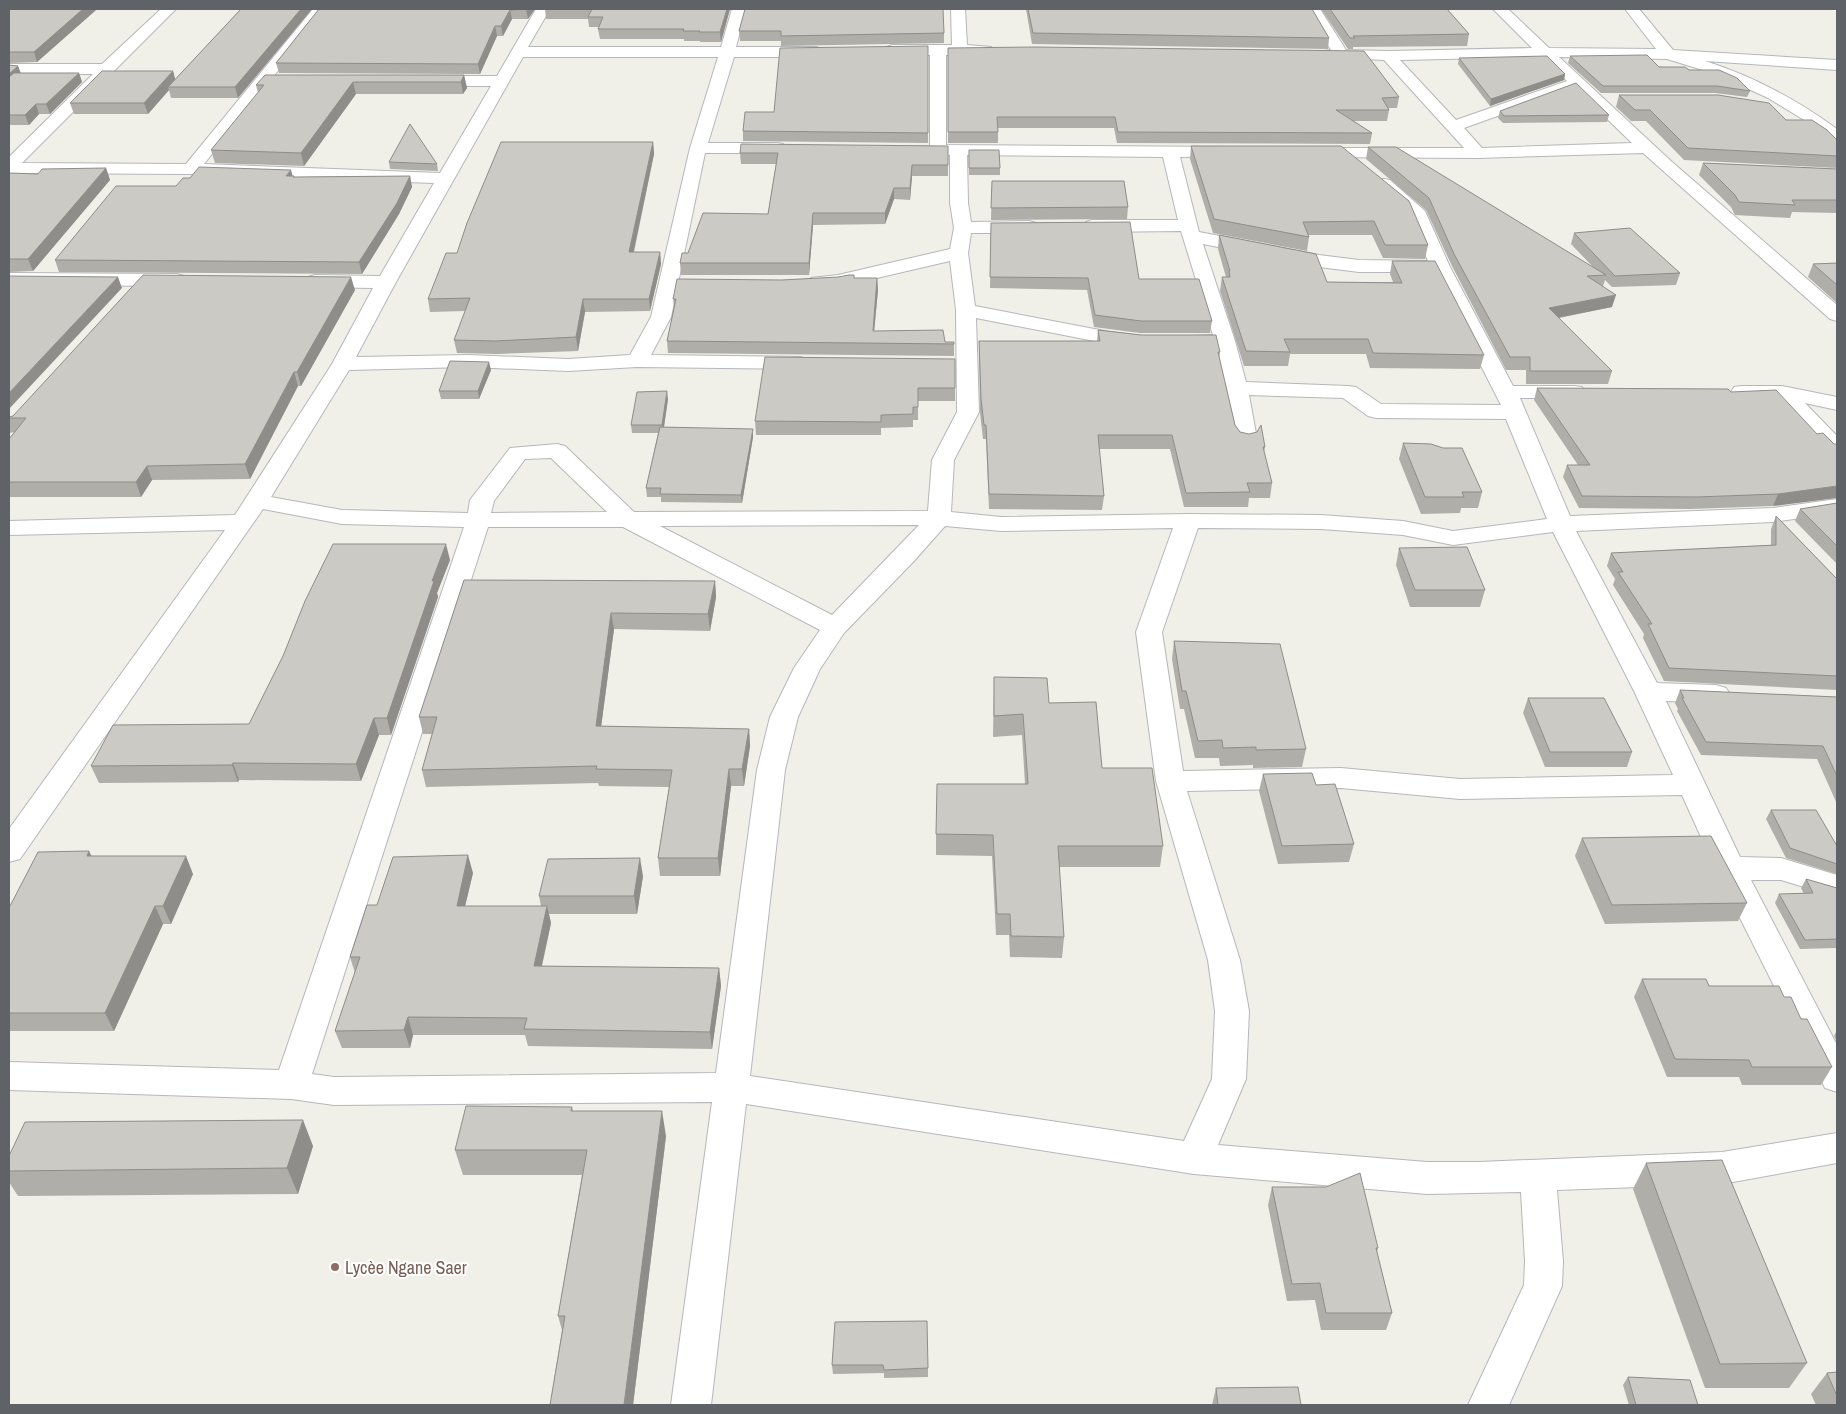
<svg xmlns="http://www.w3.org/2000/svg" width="1846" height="1414" font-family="'Archivo Narrow',sans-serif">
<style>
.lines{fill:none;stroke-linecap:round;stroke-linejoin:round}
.minor-casing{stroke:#b5b7bb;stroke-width:2}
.minor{fill:#fff;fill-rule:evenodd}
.wall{fill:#afaea9}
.shaded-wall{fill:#8e8d89}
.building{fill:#cbcac4;stroke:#8e8d89}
.education-dot{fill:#8d6e63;stroke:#fff;stroke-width:2}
.labels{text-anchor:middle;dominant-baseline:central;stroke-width:4;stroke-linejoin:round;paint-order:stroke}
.near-education-label{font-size:18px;fill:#785e54;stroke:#fff;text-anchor:start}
</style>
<rect width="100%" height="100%" fill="#f0efe8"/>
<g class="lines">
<g class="minor-casing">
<g id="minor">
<path d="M161,9H176L22,163L186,164L313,9H327L204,164L440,173L491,86H427L421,84L419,81L421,78L427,76H497L536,9H550L528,47H721L732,9H746L736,47H816L821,49L824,52L821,55L816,57H734L708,143H777L783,144L785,148L783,152L777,153H705L671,317L651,355L800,357L807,359L810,363L807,367L800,369L637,367L568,371L468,367L349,370L271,497L342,510L468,513L470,500L510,448L557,444L565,446L634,512L928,511L932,460L957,412L956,310L950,261L838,287L818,288L811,286L808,282L811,278L838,275L950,249L954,228L950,203V155L932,154L930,150V55H892L887,53L884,50L887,47L892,45H952L951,9H965L967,45L991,47L994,50L991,53L986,55H946V145L1229,147L1235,148L1237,152L1235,156L1180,157L1199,232L1319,255L1359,260L1428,261L1408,213L1375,184L1378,180L1384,179L1390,180L1425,211L1450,267L1513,386H1574L1582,387L1585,392L1582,397L1574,398H1520L1570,516L1773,508L1837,499V513L1773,522L1576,531L1657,683L1716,685L1726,688L1730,694L1726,700L1716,703L1666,701L1740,857L1781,858L1837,875V897L1781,880H1751L1837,1045V1092L1825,1088L1715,868L1682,795L1460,799L1341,788L1187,791L1240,960L1249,1011L1246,1079L1218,1145L1427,1162H1479L1722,1152L1837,1133V1163L1722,1184L1557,1190L1563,1261L1562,1286L1509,1405H1468L1524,1285L1525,1261L1521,1192L1427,1194L1194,1174L746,1104L711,1405H671L712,1102L334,1105L291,1099L9,1090V1062L279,1070L464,527L342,524L263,509L20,859L9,862V829L225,530L9,535V521L235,515L332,364L373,288L315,287L308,285L305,281L308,277L315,275L380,276L434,183L191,174L9,173V157L93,74H9V64H102ZM523,57H718L690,148L651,317L630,355L568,359L468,355L356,357L396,282ZM967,155L1163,157L1178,220H1092L1086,222L1083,226L1086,230L1092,232L1181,231L1213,335L1173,337L1170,341L1173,345L1180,347H1216L1226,388L1235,439L1238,444L1246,446L1254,444L1257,439L1249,395L1343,398L1368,416L1376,418L1506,419L1547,519L1453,531L1403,521L1321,515L1188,514L1001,517L951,512L954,460L979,412L976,318L1110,344L1135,346L1142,344L1145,340L1142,336L1110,332L975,306L968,253L971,233H1029L1036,231L1038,227L1036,223L1029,221L971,222L968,203ZM1203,244L1319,267L1359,272H1433L1501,405L1381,404L1356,387L1348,386L1246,382L1235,341ZM551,458L607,512L491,513L494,501L525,459ZM919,525L832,615L660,526ZM945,526L1001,531L1173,528L1136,632L1156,781L1208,960L1215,1011L1212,1079L1184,1141L750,1076L785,770L798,717L820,669L844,633L914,561ZM488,527H623L820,630L794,668L770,717L757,770L716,1073L334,1077L312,1074ZM1198,528L1321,529L1403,535L1453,545L1553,532L1634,691L1673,775L1460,779L1341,768L1183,771L1162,632Z"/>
<path d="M1306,9H1320L1346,50L1388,51L1532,48L1493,9H1508L1549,48L1656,49L1625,9H1639L1673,50L1837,60V70L1705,61C1753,76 1797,100 1837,129V142L1831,141L1804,120L1768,98L1716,74L1667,59L1559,57L1672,162L1837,305V321L1830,319L1643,153L1478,158L1306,157L1304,153L1306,149L1312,148H1464L1384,60L1324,57L1321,54L1324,51L1331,50ZM1542,57L1567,81L1456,120L1400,60ZM1575,88L1632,143L1482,148L1464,128Z"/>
<path d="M9,273L177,274L184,276L187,280L184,284L177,286L9,285Z"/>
<path d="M1742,386H1782L1837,397V410L1805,403L1837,436V456L1829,454L1776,398H1742L1734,397L1731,392L1734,387Z"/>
</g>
</g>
<use href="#minor" class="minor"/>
</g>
<g class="wall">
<path d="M9,9H159H158L96,10L37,62L9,63Z"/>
<path d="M177,9H312L238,98H171L169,90L148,114H74L70,103L173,71L175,80L240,10L178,9Z"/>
<path d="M319,9H535L528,19H512L503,36H497L480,74L279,73L276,63Z"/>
<path d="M545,9H730L721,42H700V41H684V39H600L598,29L599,27H589L588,19H546Z"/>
<path d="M745,9L944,33V43L781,46V41H740L739,31Z"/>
<path d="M1026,9H1312L1329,38L1328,49L1032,44Z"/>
<path d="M1321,9H1447L1469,34L1467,46L1353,47V49H1348Z"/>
<path d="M928,46V143L743,141V131Z"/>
<path d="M948,48L1399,97L1397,108H1388L1389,110L1387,121H1354L1372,133L1370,144L1117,143L1114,128H998V143H948Z"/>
<path d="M1570,56L1689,70L1750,91L1747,97L1715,93H1601L1568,63Z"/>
<path d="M1459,58L1565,74L1564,80L1490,106L1458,64Z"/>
<path d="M9,65L18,66L20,73H79L82,82L50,114H39L29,125H9Z"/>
<path d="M464,75L467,88L463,94H356L304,166L215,163L211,150L258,93L256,85Z"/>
<path d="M1619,95L1786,120L1837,140V168L1684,160L1646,121H1631L1616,107Z"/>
<path d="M1500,111L1609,115L1607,122L1503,123L1498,118Z"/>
<path d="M653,142L654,154L634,252H660L661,264L650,311L585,312L578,351L497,354L457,353L454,340L465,311L430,312L428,299L457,253Z"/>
<path d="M948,146V176H912L910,200L894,199L885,224L813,225L809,275H681L680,263L688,253L768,214L776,164H741L740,153Z"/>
<path d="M1191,146H1341L1428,245L1425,259L1383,258L1372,235H1308L1309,237L1307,251L1213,233L1190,159Z"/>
<path d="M1368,147L1593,267L1571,244L1574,233L1680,273L1676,285L1612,287L1605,280L1603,286L1612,307L1559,318L1612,371L1608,384H1526V370H1506L1452,266L1426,210L1366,159Z"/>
<path d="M969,150L1000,168V175H969Z"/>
<path d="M389,162L437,164L438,171L390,169Z"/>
<path d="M1703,163L1837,169V213L1792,212L1790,218L1735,215L1731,207L1699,175Z"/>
<path d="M106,168L110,180L33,271L9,272V173L38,174Z"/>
<path d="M294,176L295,177L410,176L412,187L399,214L362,274L59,272L55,260L176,186Z"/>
<path d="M992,181L1128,207L1127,219L991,220Z"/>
<path d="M991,223L1139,279L1212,321L1210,333H1140L1094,327L1087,290L990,288Z"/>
<path d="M1219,235L1327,282H1393L1390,274L1392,261L1484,355L1480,369L1370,368L1366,354H1290L1288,366H1244L1220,291L1222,277H1226L1218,249Z"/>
<path d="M1837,263V303L1808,277L1813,264Z"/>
<path d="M854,278H877L878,290L874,331L945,342H954V356L668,353L667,341L674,308L673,299L782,280Z"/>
<path d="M355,290L301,386H298L250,479L152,480L141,497H9V439L14,432L10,433L9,429V418Z"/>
<path d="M1098,330L1220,352L1219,359L1235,425L1240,432L1265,447L1264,453L1272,483L1270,498H1249L1248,507H1184L1170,449H1099L1104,496L1102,510L989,509L986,439H983L980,413L979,341H1097Z"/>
<path d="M955,359V401H918V420H913V427L881,428V435H756L755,421Z"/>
<path d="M491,370L479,399H441L439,391Z"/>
<path d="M1537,388L1731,392L1817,434L1773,506L1691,509L1579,508L1563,477L1567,465H1578L1534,400Z"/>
<path d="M668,399L664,427L753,437L742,503L661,502V497H647L646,488L658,433H632L631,425Z"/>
<path d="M1403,443L1443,448L1482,492L1478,508H1461L1460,513L1421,514L1399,459Z"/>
<path d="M1837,503V564L1795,521L1800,509Z"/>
<path d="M1776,516L1837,579V690L1664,681L1643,638L1644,634L1613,585L1615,579L1607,566L1611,553L1771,545V529Z"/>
<path d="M1399,548L1485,590L1480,607H1410L1396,565Z"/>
<path d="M450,560L437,593L438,597L391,735H379L361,781L239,780L238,782L99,783L91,766L249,724Z"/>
<path d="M464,580L715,581L716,597L710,631L614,629L601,726L749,729L750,746L744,786H731L720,876H660L658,858L669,787L599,786L598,783L426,787L422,770L432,734H423L419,717Z"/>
<path d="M1174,641L1306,749L1302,767L1253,768V765L1220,766L1219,758H1195L1184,709H1180L1172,659Z"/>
<path d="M994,677L1049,703L1102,768L1163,846L1160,867H1059L1064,937L1062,958L1010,957L1009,935H996L992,856L936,855V834L1025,784L1022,735L993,737Z"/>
<path d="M1680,690L1837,697V804L1817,759L1701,755L1677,711L1678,709L1675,703Z"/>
<path d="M1528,698L1632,752L1627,767H1545L1523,713Z"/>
<path d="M1263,774L1316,785L1354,844L1349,862L1278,864L1259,791Z"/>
<path d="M1771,810L1837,846V874L1786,858L1766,819Z"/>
<path d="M1582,838L1747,903L1738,921L1605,924L1575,856Z"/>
<path d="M92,856L193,874L171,924H163L114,1031H9V908Z"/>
<path d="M473,873L465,906H541L539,896L643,876L637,914H549L551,923L542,966L719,968L721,986L712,1049L528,1046L525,1035H413L410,1048H342L335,1031L355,973L350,957L377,905Z"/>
<path d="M1806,879L1837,888V948L1800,949L1775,903L1779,894H1804L1801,888Z"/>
<path d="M1642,979L1709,986L1784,997L1801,1019L1832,1067L1821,1085H1742L1739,1077H1667L1634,997Z"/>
<path d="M1837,1030V1042L1834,1036Z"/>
<path d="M572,1107L573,1111L666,1136L633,1405H550L562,1330L558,1316L582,1175H463L455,1150Z"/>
<path d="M313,1146L298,1194L18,1196L9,1182V1156Z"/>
<path d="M1646,1163L1807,1363L1789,1388H1705L1633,1189Z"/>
<path d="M1272,1187L1378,1248L1377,1252L1392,1313L1386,1330H1321L1315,1300L1287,1301L1268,1205Z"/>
<path d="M835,1322L928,1368V1377L884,1378V1373L833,1374L832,1365Z"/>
<path d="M1837,1372V1405H1816L1811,1394L1827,1373Z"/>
<path d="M1628,1377L1698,1405H1629L1623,1385Z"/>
<path d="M1216,1388L1301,1405H1212Z"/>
</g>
<g class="shaded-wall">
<path d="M83,9H96V10L37,62L34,52Z"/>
<path d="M301,9H312L238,98L235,87Z"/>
<path d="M526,9H535L528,19Z"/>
<path d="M727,9H730L721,42L720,32Z"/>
<path d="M510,10L512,19L503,36L501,26Z"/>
<path d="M495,26L497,36L480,74L478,64Z"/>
<path d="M18,66L22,76L9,87V74Z"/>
<path d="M173,71L176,82L168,87L169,90L148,114L144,103Z"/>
<path d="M79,73L82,82L50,114L46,104Z"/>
<path d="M1565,74L1564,80L1490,106L1491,99Z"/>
<path d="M464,75L467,88L463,94L461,82Z"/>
<path d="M353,82L356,94L304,166L301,153Z"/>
<path d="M36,104L39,114L29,125L25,115Z"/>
<path d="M653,142L654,154L631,264L629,252Z"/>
<path d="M912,165V176L910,200V188Z"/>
<path d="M106,168L110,180L33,271L28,259Z"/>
<path d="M291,170L294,181L286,176Z"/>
<path d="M410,176L412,187L399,214L362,274L359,262Z"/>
<path d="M894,188V199L885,224V213Z"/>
<path d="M813,213V225L809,275V263Z"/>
<path d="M660,252L661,264L650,311L649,299Z"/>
<path d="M118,277L122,288L9,409V393Z"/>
<path d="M351,277L355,290L301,386L297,372Z"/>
<path d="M877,278L878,290L873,343V331Z"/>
<path d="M1616,295L1612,307L1546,320L1549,308Z"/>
<path d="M583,299L585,312L578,351L576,337Z"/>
<path d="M489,362L491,370L479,399L478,391Z"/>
<path d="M294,372L298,386L250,479L245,464Z"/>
<path d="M667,391L668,399L663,433L662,425Z"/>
<path d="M753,429V437L742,503L741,495Z"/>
<path d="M147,466L152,480L141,497L136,482Z"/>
<path d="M1837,486V498L1773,506L1778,494Z"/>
<path d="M446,544L450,560L437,593L438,597L391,735L387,718L432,581Z"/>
<path d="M715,581L716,597L710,631L708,614Z"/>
<path d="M611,613L614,629L599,743L596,726Z"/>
<path d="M374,718L379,735L361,781L356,764Z"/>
<path d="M749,729L750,746L744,786L742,769Z"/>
<path d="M233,763L239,780L238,782L232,765Z"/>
<path d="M729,769L731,786L720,876L718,858Z"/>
<path d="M89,851L98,869L87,856Z"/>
<path d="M468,855L473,873L461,923L457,906Z"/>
<path d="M186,856L193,874L171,924L163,906Z"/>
<path d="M640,858L643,876L637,914L634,896Z"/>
<path d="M155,906L163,924L114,1031L105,1013Z"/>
<path d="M547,906L551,923L538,983L534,966Z"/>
<path d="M719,968L721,986L712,1049L710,1032Z"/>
<path d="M408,1017L413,1035L410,1048L404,1030Z"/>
<path d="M662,1111L666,1136L633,1405H624Z"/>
<path d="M303,1120L313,1146L298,1194L287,1168Z"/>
</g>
<g class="building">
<path d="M9,9H83L34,52H9Z"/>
<path d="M241,9H301L235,87H168Z"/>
<path d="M319,9H527H526L510,10L501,26H495L478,64L276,63Z"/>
<path d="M545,9H727L720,32H699L700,31H683L684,29H598L603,17H588L592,9Z"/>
<path d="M745,9H943L944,33L781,36V31H739Z"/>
<path d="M1028,9H1312L1329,38L1033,33Z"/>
<path d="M1330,9H1447L1469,34L1353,36L1355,38H1350Z"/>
<path d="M928,46V133L743,131L745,112H774L780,48Z"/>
<path d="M1035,47L1364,51L1399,97L1382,98L1389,110H1336L1372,133L1118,132L1115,117H997L998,132H948V48Z"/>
<path d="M1647,55L1659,67H1685L1689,70H1719L1737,78L1750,91L1717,86H1603L1570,56Z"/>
<path d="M1547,56L1565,74L1491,99L1459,58Z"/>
<path d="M9,65L18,66L9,74Z"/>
<path d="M102,71H173L144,103H70Z"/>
<path d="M14,73H79L46,104H36L25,115H9V77Z"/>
<path d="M265,75H464L461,82H353L301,153L211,150L264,85H256Z"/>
<path d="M1576,83L1609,115L1504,116L1500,111Z"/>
<path d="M1619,95H1718L1769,103L1786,120H1812L1827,130L1837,140V156L1688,148L1650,110H1635Z"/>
<path d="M410,124L437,164L389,162Z"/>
<path d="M501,142H653L629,252H660L649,299H583L576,337L495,341L454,340L470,298L428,299L446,253H457L467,223Z"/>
<path d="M741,144L948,146V165H912L910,188H894L885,213H813L809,263H680L682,253H688L703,213L768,214L778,153H740Z"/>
<path d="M1191,146H1341L1409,201L1428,245H1385L1374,221L1303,222L1309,237L1214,219Z"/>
<path d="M1368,147H1396L1606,275L1587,276L1616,295L1549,308L1612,371H1530V357H1510L1454,254L1429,198Z"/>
<path d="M969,150H999L1000,168H969Z"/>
<path d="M1703,163L1837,169V200H1792L1795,205L1739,202L1735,195Z"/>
<path d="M199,167L291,170L286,176H294L293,177L410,176L397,203L359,262L55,260L116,186H176L183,178H190Z"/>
<path d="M106,168L28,259H9V173L38,174L42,169Z"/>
<path d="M992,181H1124L1128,207L991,208Z"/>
<path d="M1130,222L1139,279H1199L1212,321H1141L1095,315L1088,278L990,277L991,223Z"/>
<path d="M1630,228L1680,273L1615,276L1574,233Z"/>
<path d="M1219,235L1316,254L1327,282L1402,283L1392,261H1435L1484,355L1373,353L1368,339H1284L1290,352L1246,351L1222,277H1230L1229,271H1230Z"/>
<path d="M1837,263V285L1813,264Z"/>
<path d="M143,275L351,277L297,372H294L245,464L147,466L136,482H9V439L26,418H9V417L13,416Z"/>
<path d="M849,275H854V278H877L873,331L943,330L945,342H954V344L667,341L676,299H673L677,279L782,280L838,277Z"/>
<path d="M9,276L118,277L9,393Z"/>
<path d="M1098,330L1141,335H1216L1220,352H1218L1235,425L1240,432L1249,434L1257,432L1261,425L1265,447H1263L1272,483H1247L1250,492L1186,493L1172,435H1098L1104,496L989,494L986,425H984L981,399L979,341H1100Z"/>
<path d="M765,357L955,359V388H918V407H913V414L881,415V422L755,421Z"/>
<path d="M450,361L489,362L478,391H439Z"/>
<path d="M1537,388L1728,389L1731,392L1776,390L1817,434L1823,433L1834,444H1837V486L1778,494L1696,497L1582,496L1567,465H1590Z"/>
<path d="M667,391L662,425H631L637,392Z"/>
<path d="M660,427L753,429L741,495L660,494L661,488H646Z"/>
<path d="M1403,443L1431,444L1443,448H1462L1482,492H1462L1464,497H1425Z"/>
<path d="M1837,503V546L1800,509Z"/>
<path d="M1776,516L1837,579V676L1669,668L1648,624H1652L1618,572H1623L1611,553L1776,545Z"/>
<path d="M333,544H446L432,581H434L387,718H374L356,764L233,763L232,765L91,766L113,725L249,724L283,656L305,601Z"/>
<path d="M1467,547L1485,590H1415L1399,548Z"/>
<path d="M464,580L715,581L708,614L611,613L596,726L749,729L742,769H729L718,858H658L672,770L596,769L597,766L422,770L437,717H419Z"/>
<path d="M1174,641L1280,644L1306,749L1256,750V747L1223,748L1222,740L1198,741L1186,691H1182Z"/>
<path d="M994,677L1047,678L1049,703L1096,702L1102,768H1152L1163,846H1058L1064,937L1011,936L1010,914H997L993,835L936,834L937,784H1028L1023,714L994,716Z"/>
<path d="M1680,690L1837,697V776L1823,746L1706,742L1682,698H1684Z"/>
<path d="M1528,698H1604L1632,752H1550Z"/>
<path d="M1312,773L1316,785L1335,784L1354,844L1282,846L1263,774Z"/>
<path d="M1771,810H1816L1837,846V864L1790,848Z"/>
<path d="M1711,836L1747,903L1612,905L1582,838Z"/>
<path d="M89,851L87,856H186L163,906H155L105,1013H9V908L38,852Z"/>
<path d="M468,855L457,906H547L534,966L719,968L710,1032L524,1029L527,1018L408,1017L404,1030L335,1031L360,957H350L367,905H377L393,857Z"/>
<path d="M640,858L634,896H539L548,859Z"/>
<path d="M1806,879L1837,888V939L1805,940L1779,894L1813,893Z"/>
<path d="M1642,979H1706L1709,986H1779L1784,997H1791L1801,1019H1807L1832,1067H1752L1749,1060L1675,1059Z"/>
<path d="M466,1106L572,1107L571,1111H662L624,1405H550L565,1316H558L587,1150H455Z"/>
<path d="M303,1120L287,1168L9,1171V1156L25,1122Z"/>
<path d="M1722,1160L1807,1363L1720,1364L1646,1163Z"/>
<path d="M1360,1173L1378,1248H1376L1392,1313H1326L1320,1283L1292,1284L1272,1187H1326Z"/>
<path d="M927,1321L928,1368L884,1370L883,1365H832L835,1322Z"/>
<path d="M1837,1372V1396L1827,1373Z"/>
<path d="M1628,1377L1690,1380L1698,1405H1636Z"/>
<path d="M1298,1387L1301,1405H1218L1216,1388Z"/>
</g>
<circle class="education-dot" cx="335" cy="1267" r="5"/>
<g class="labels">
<g class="near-education-label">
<text x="345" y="1267">Lycèe Ngane Saer</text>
</g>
</g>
<rect width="1846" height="1414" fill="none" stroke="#5f6267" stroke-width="20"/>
</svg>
